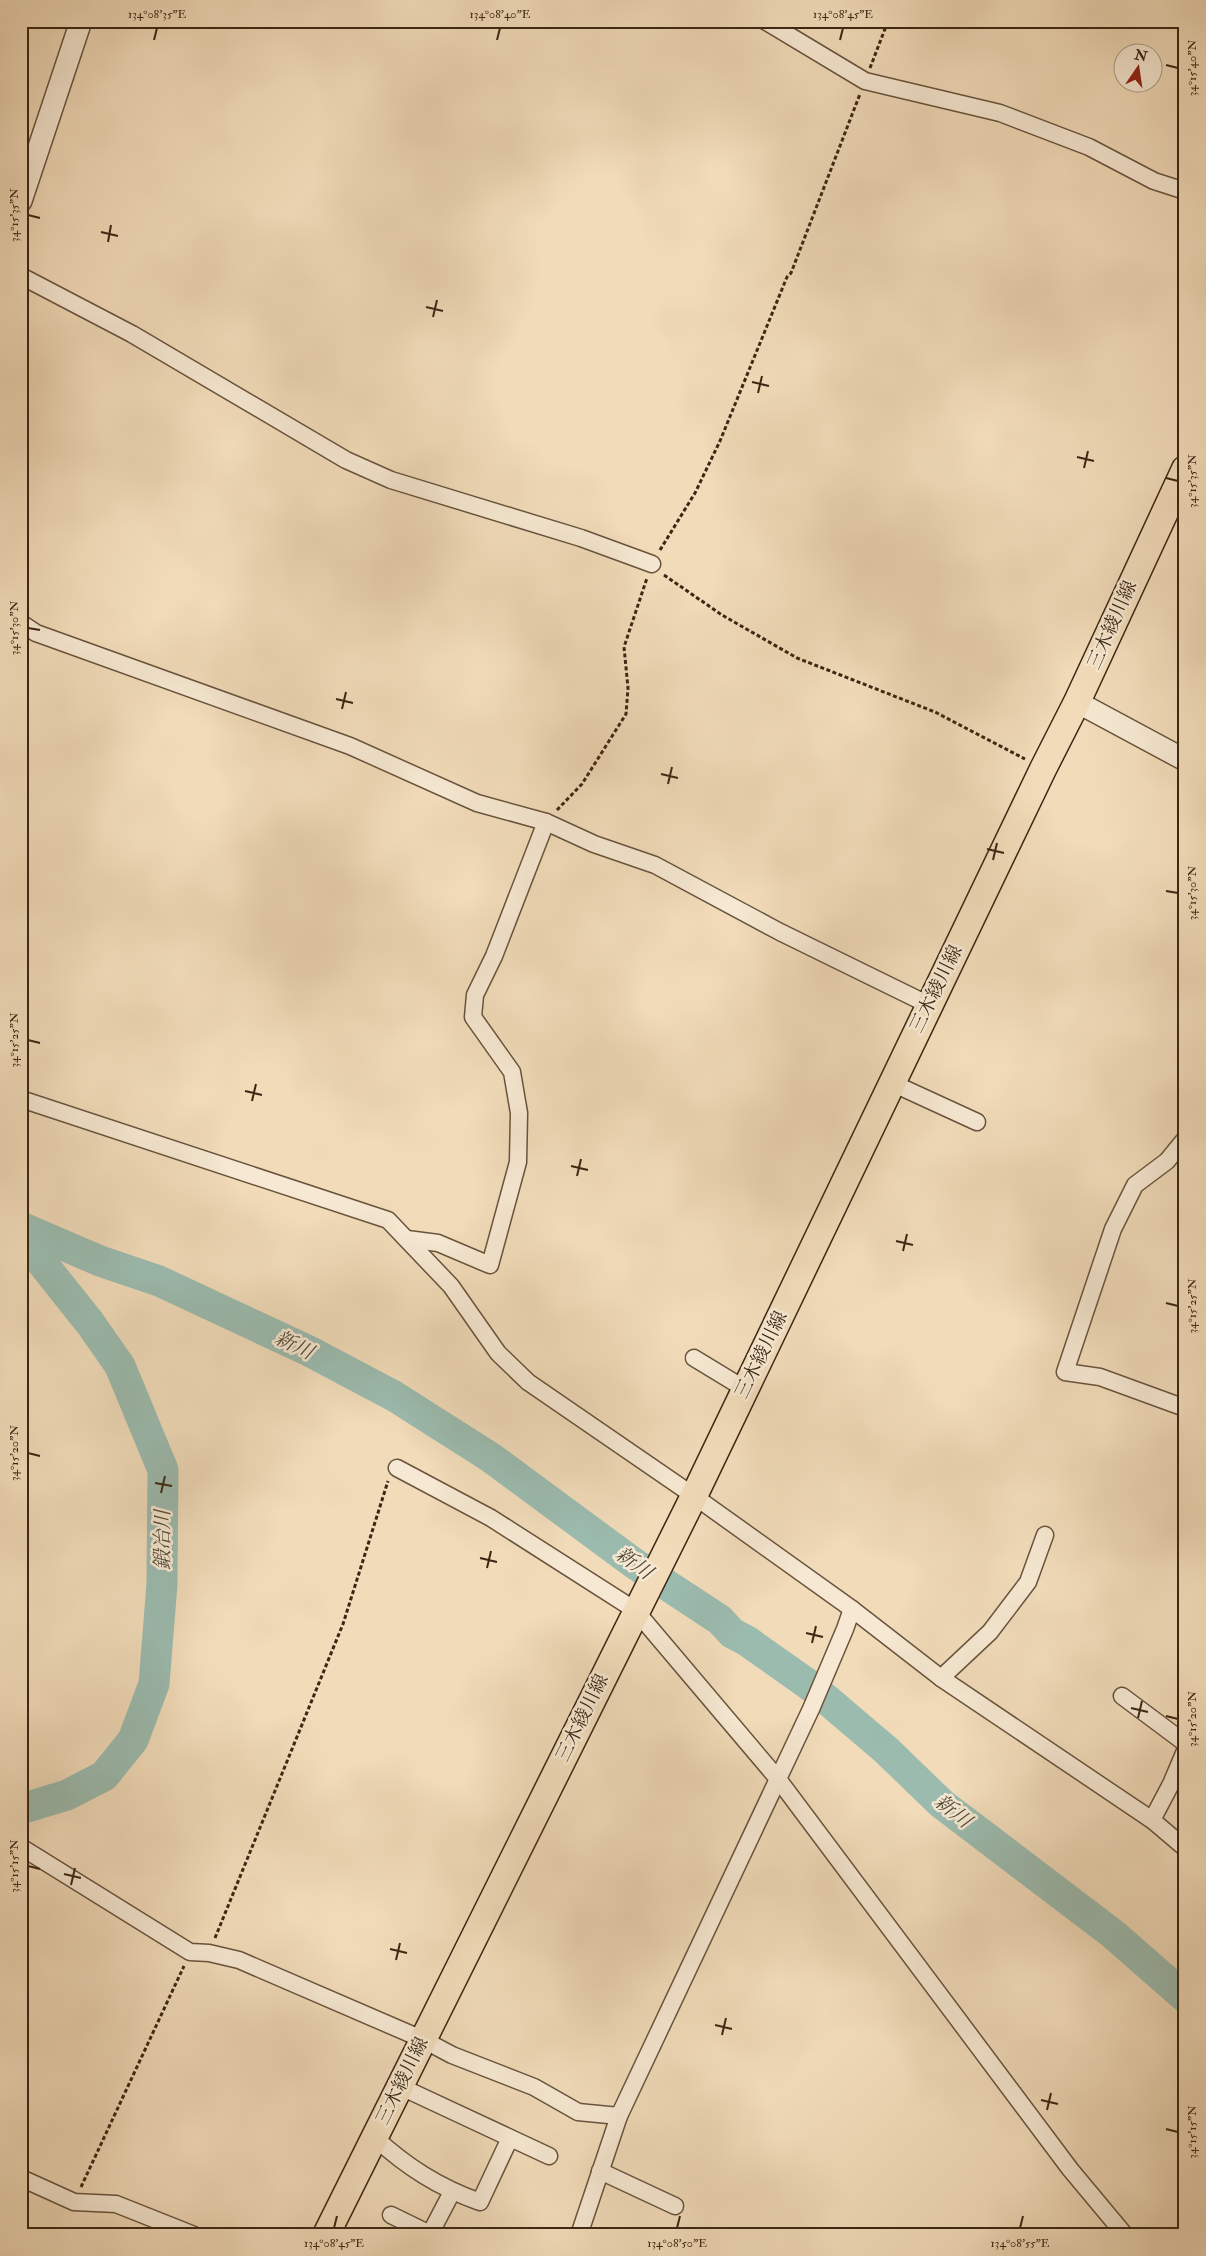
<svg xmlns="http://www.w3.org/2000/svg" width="1206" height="2256" font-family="'IM FELL Double Pica','Noto Serif JP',serif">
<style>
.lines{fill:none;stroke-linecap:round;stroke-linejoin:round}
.river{stroke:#9bbbaf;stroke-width:31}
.minor-casing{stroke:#69533c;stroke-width:19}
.tertiary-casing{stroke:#69533c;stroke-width:24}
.primary-casing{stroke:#3c2613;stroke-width:29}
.path{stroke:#3c2613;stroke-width:3;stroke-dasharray:4 2.5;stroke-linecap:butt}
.minor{stroke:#f6e8d2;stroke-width:16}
.tertiary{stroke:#f6e8d2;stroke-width:21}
.primary{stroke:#f1dbb9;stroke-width:26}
.ticks{fill:none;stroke:#3c2613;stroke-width:2}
.labels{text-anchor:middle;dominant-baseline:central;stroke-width:5;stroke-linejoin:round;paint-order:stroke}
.street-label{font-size:19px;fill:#3c2613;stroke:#f6e8d2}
.water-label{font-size:20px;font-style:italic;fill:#544b3a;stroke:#f6e8d2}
.neatline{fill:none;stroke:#3c2613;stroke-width:2}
.ticks-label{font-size:12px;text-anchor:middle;fill:#3c2613}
</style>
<rect width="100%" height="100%" fill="#f1dbb9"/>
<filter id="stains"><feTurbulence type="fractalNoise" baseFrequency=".004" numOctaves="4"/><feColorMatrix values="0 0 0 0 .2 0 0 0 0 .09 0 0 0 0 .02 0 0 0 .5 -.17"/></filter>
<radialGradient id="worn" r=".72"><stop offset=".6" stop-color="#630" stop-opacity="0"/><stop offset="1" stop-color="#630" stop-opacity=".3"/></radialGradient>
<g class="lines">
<g class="river">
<path d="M21,1227L100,1261L159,1281L309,1351L394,1396L490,1457L635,1564L720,1620L732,1633L747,1641L812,1687L886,1750L942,1804L1113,1934L1185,1997"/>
<path d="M21,1809L67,1795L104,1776L133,1740L154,1684L162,1584L163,1470L120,1366L90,1323L43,1264L36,1234"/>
</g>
<g class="minor-casing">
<g id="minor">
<path d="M765,21L865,81L1000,113L1089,147L1154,181L1185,191"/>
<path d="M21,276L132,334L346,460L391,480L581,538L652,564"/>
<path d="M21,623L36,633L350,746L477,803L546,822L594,844L655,865L780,932L929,1005"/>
<path d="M892,1083L977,1122"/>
<path d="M21,1099L388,1220L451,1286L498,1353L528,1382L694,1496L852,1609L941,1678L1152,1820L1185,1848"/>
<path d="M1185,1139L1167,1161L1135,1185L1113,1229L1065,1372L1100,1377L1185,1408"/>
<path d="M407,1239L438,1243L490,1265L518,1162L519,1113L512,1072L473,1017L475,995L494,956L546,822"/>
<path d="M694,1358L745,1389"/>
<path d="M397,1468L491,1518L635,1610L778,1779L1070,2169L1125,2235"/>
<path d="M941,1678L990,1632L1028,1582L1045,1535"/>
<path d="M1122,1696L1185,1743"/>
<path d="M1152,1820L1171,1784L1185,1751"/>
<path d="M21,1847L190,1952L209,1953L239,1960L422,2039L452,2055L534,2087L578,2112L619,2116"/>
<path d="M399,2086L549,2156"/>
<path d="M374,2137C407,2167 438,2187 480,2202L510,2138"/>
<path d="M600,2171L675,2206"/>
<path d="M21,2178L74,2202L116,2204L194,2235"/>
<path d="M391,2215L430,2234L452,2192"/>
<path d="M579,2235L619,2116L811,1709L845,1629L852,1609"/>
</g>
</g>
<g class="tertiary-casing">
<g id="tertiary">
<path d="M21,201L81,21"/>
<path d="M1077,702L1185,760"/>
</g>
</g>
<g class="primary-casing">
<path id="primary" d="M326,2235L694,1496L1043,769L1077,702L1185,469"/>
</g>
<g class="path">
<path d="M870,68L888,21"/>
<path d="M660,550L695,493L720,441L787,277L791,273L860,94"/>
<path d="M664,575L722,615L797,658L935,712L1025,759"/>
<path d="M557,810L582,784L626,714L628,688L624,647L647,578"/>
<path d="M215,1938L343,1624L388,1481"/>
<path d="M81,2187L184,1966"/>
</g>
<use href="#minor" class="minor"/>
<use href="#tertiary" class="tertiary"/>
<use href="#primary" class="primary"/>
</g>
<path class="ticks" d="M154,40L157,28M497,40L500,28M840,40L843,28M1166,65L1178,68M28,215L40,218M101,232L118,236M108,242L111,225M426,307L443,311M433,317L437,300M752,382L769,386M758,393L762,376M1077,457L1094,461M1084,468L1088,451M1166,478L1178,481M28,628L40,630M336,699L353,703M342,709L346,692M661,774L678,778M668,784L672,767M987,849L1004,853M993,860L997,843M1166,891L1178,893M28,1040L40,1043M245,1091L262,1095M252,1101L256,1084M571,1166L588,1170M577,1176L581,1159M896,1241L913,1245M903,1251L907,1234M1166,1303L1178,1306M28,1453L40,1456M155,1483L172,1486M161,1493L165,1476M480,1558L497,1562M487,1568L491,1551M806,1633L823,1637M812,1643L816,1626M1131,1708L1148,1712M1166,1716L1178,1719M1138,1718L1142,1701M28,1866L40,1869M64,1874L81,1878M71,1885L75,1868M390,1949L407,1953M396,1960L400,1943M715,2025L732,2029M722,2035L726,2018M1041,2100L1058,2104M1047,2110L1051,2093M1166,2129L1178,2132M334,2228L337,2216M677,2228L680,2216M1020,2228L1023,2216"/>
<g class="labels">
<g class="street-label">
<text transform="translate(1112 625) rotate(-66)">三木綾川線</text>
<text transform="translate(936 989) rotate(-64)">三木綾川線</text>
<text transform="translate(761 1355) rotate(-64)">三木綾川線</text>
<text transform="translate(582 1718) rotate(-64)">三木綾川線</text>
<text transform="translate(402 2081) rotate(-64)">三木綾川線</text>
</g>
<g class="water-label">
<text transform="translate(294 1345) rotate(26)">新川</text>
<text transform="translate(162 1540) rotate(-90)">鍛冶川</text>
<text transform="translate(634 1563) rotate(36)">新川</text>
<text transform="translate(953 1811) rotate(39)">新川</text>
</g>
</g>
<rect width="1206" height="2256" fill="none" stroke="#f1dbb9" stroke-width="55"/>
<g transform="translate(1138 68) rotate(13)"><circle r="24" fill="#f6e8d2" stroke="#ac9a86"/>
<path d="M0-4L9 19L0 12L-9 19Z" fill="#8f2418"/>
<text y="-8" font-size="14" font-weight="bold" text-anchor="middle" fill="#3c2613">N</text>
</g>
<rect x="28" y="28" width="1150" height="2200" class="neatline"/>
<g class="ticks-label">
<text x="157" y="18">134°08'35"E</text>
<text x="500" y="18">134°08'40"E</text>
<text x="843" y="18">134°08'45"E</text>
<text transform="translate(1192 68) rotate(-90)" y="4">34°15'40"N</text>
<text transform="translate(14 215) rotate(-90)" y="4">34°15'35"N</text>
<text transform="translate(1192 481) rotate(-90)" y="4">34°15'35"N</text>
<text transform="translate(14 628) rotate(-90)" y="4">34°15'30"N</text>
<text transform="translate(1192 893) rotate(-90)" y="4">34°15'30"N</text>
<text transform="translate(14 1040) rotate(-90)" y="4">34°15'25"N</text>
<text transform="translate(1192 1306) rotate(-90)" y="4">34°15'25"N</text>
<text transform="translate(14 1453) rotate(-90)" y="4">34°15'20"N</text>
<text transform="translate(1192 1719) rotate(-90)" y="4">34°15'20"N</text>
<text transform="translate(14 1866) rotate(-90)" y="4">34°15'15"N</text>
<text transform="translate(1192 2132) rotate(-90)" y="4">34°15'15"N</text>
<text x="334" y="2247">134°08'45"E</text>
<text x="677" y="2247">134°08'50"E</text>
<text x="1020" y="2247">134°08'55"E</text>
</g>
<rect width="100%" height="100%" filter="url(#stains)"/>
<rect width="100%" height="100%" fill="url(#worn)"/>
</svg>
